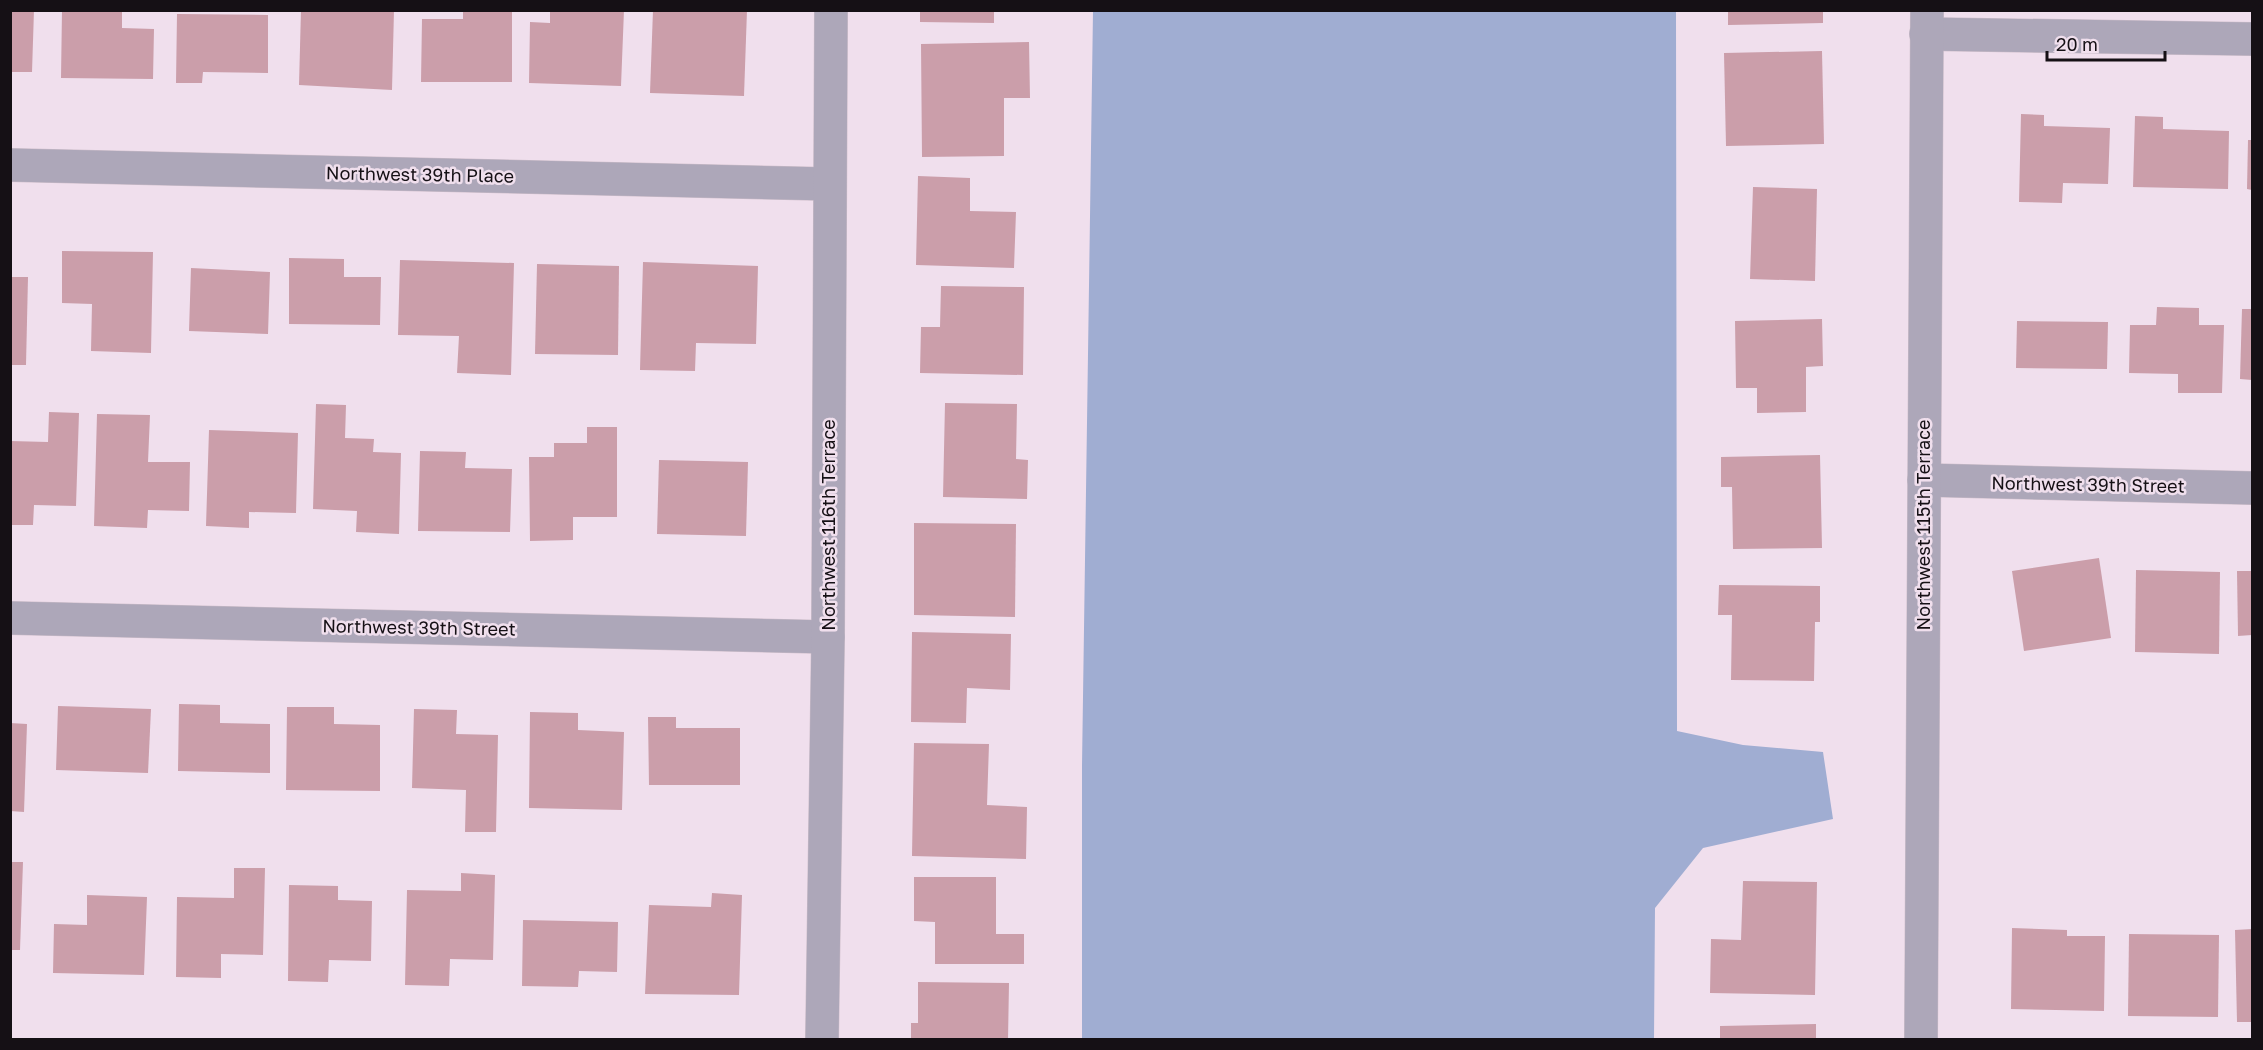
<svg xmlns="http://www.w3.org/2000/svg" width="2263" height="1050" font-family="'Golos Text',sans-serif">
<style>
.water{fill:#a0add2}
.building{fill:#cb9eaa}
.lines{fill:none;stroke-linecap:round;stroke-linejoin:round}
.minor-casing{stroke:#cdbeca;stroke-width:34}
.minor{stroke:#ada7b9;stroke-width:33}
.labels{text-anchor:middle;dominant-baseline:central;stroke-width:5;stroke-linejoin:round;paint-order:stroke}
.street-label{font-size:18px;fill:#151015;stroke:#f0dfed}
</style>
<rect width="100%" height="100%" fill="#f0dfed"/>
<path class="water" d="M1093,11H1676L1677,731L1743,745L1823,752L1833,819L1703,848L1655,908L1654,1039H1082V766Z"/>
<g class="building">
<path d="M10,10H34L32,72H10Z"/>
<path d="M62,10H122V28L154,29L153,79L61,78Z"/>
<path d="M301,10H394L392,90L299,85Z"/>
<path d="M463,10H512V82H421L422,19H463Z"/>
<path d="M550,10H624L621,86L529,83L530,22L550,23Z"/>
<path d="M653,10H747L744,96L650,93Z"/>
<path d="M920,10H994V23L920,22Z"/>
<path d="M1728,10H1823V23L1728,25Z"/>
<path d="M177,14L268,15V73L203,72L202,83H176Z"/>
<path d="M1029,42L1030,98H1004V156L922,157L921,44Z"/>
<path d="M1822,51L1824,144L1726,146L1724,53Z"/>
<path d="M2021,114L2044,115V126L2110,128L2108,184L2063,183L2062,203L2019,202Z"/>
<path d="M2135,116L2163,117V129L2229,131L2228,189L2133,187Z"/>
<path d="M2248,140H2252V190L2247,189Z"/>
<path d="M918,176L970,178V211L1016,212L1014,268L916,265Z"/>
<path d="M1753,187L1817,189L1815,281L1750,279Z"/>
<path d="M62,251L153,252L151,353L91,351L92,304L62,303Z"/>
<path d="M289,258L344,259V277H381L380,325L289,324Z"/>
<path d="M400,260L514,263L511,375L457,373L459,336L398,335Z"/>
<path d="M643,262L758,266L756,344L696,343L695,371L640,370Z"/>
<path d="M537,264L619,266L618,355L535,354Z"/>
<path d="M191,268L270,272L268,334L189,331Z"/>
<path d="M10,277H28L26,365H10Z"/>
<path d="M941,286L1024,287L1023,375L920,373L921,327H940Z"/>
<path d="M2157,307L2199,308V325H2224L2222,393H2178V374L2129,373L2130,325H2156Z"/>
<path d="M2242,309H2252V380L2240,379Z"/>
<path d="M1822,319L1823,366L1806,367V412L1757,413V388H1736L1735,321Z"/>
<path d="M2017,321L2108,322L2107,369L2016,368Z"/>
<path d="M945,403L1017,404L1016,459L1028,460L1027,499L943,497Z"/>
<path d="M316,404L346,405L345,438L374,439L373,452L401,453L399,534L356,532L357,511L313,509Z"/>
<path d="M49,412L79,413L76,506L34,505L33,525H10V441L48,442Z"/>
<path d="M97,414L150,415L148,462H190L189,511L148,510L147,528L94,526Z"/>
<path d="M587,427H617V517H573V540L530,541L529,457H554V443H587Z"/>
<path d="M209,430L298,433L296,513L249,512V528L206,526Z"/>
<path d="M420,451L466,452L465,468L512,469L510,532L418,531Z"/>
<path d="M1820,455L1822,548L1733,549L1732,487H1721V457Z"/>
<path d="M659,460L748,462L746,536L657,534Z"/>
<path d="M914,523L1016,524L1015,617L914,615Z"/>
<path d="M2099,558L2111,638L2024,651L2012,571Z"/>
<path d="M2136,570L2220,572L2219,654L2135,652Z"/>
<path d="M2237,571H2252V635L2238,636Z"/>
<path d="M1719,585L1820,586V622H1815L1814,681L1731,680L1732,615H1718Z"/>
<path d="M912,632L1011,634L1010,690L967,688L966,723L911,722Z"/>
<path d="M179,704L220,705V723L270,724V773L178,771Z"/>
<path d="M58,706L151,709L148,773L56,770Z"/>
<path d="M287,707H334V724L380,725V791L286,790Z"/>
<path d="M414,709L457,710L456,734L498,735L496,832H465L466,790L412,788Z"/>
<path d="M530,712L578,713V730L624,732L622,810L529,808Z"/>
<path d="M648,717H676V728H740V785H649Z"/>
<path d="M10,723L27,724L24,812L10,811Z"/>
<path d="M914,743L989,744L987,805L1027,807L1026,859L912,856Z"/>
<path d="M10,862H23L20,950H10Z"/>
<path d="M234,868H265L263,955L221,954V978L176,977L177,897L234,898Z"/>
<path d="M461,873L495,875L493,960L450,959L449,986L405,985L407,890L461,891Z"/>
<path d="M914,877H996V934H1024V964H935V922L914,921Z"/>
<path d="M1743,881L1817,882L1815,995L1710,993L1711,939L1741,940Z"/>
<path d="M289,885L338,886V900L372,901L371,961L329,960L328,982L288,981Z"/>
<path d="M712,893L742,895L739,995L645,994L649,905L711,907Z"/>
<path d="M87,895L147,897L144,975L53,973L54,924L87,925Z"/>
<path d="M523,920L618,922L617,972L579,971L578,987L522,986Z"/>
<path d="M2012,928L2067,930V936H2105L2104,1011L2011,1009Z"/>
<path d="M2252,929V1022H2237L2235,930Z"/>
<path d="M2129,934L2219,935L2218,1017L2128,1016Z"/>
<path d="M918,982L1009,983L1008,1040H911V1023H918Z"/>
<path d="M1816,1024V1040H1720V1026Z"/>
</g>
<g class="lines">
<g class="minor-casing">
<g id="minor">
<path d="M1926,34L2252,39"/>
<path d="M10,165L829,184"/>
<path d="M1924,480L2252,488"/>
<path d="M10,618L828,637"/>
<path d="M822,1040L828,637L831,10"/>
<path d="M1921,1040L1927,10"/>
</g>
</g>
<use href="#minor" class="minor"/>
</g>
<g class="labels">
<g class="street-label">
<text transform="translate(420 174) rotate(1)">Northwest 39th Place</text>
<text transform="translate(2088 484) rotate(1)">Northwest 39th Street</text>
<text transform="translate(828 525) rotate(-90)">Northwest 116th Terrace</text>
<text transform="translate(1923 525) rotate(-90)">Northwest 115th Terrace</text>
<text transform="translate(419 627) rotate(1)">Northwest 39th Street</text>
</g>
</g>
<rect width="2263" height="1050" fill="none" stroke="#151015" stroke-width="24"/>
<path d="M2047 51v9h118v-9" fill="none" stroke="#151015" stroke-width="3"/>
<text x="2056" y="51" font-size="18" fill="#151015" stroke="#f0dfed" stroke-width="4.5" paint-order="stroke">20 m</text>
</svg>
